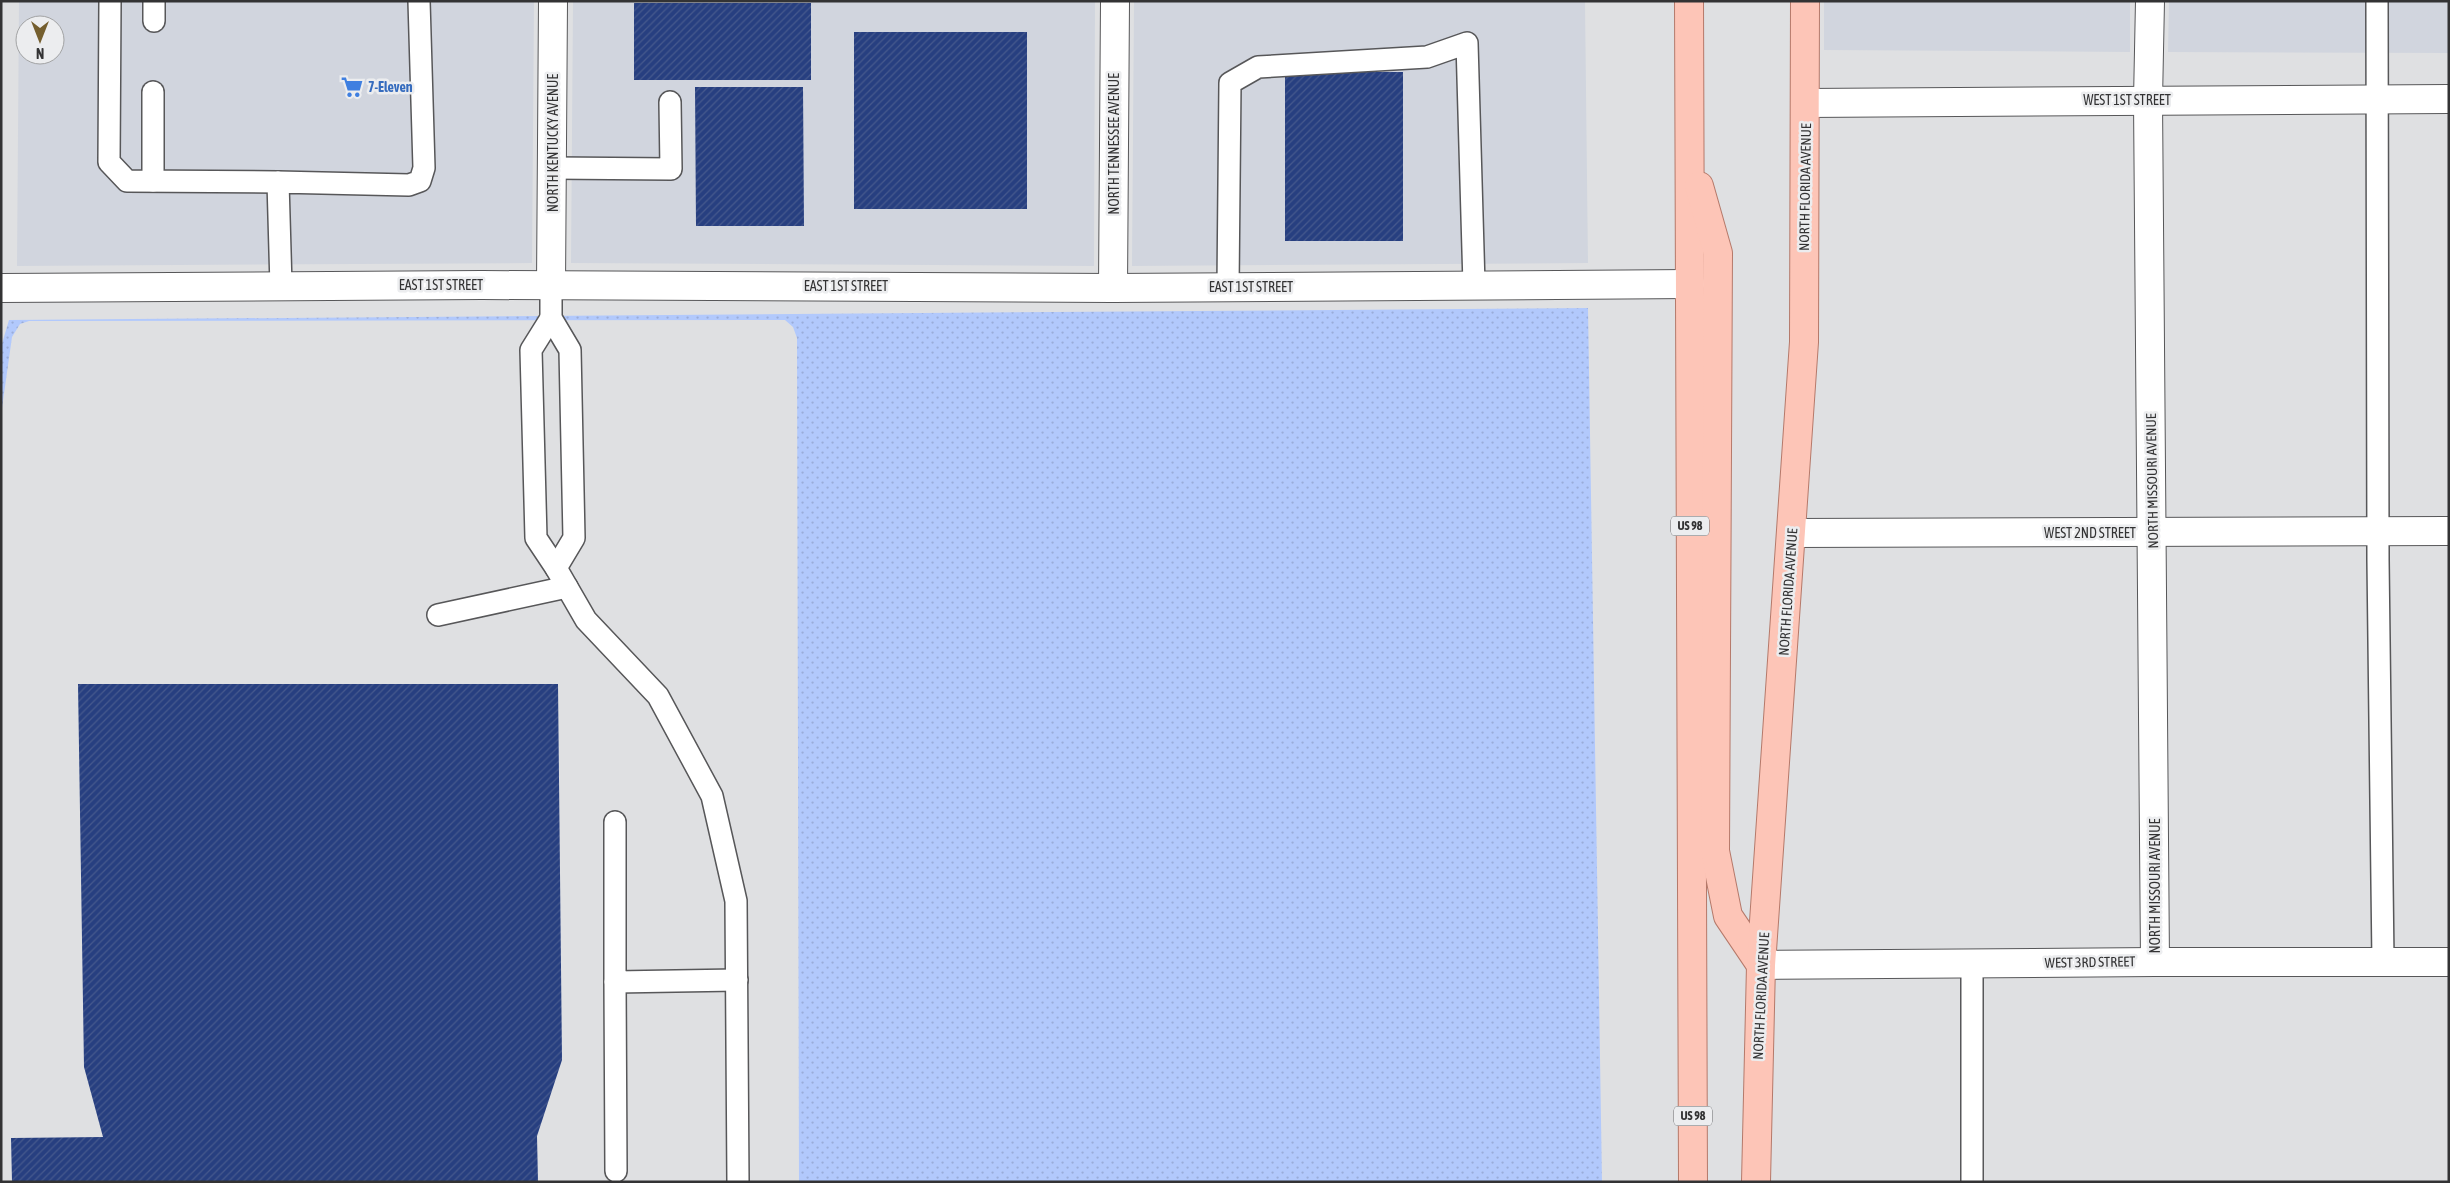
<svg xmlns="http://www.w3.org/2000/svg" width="2450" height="1183" font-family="'Asap Condensed',sans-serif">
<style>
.built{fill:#d1d5de;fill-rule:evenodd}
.park{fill:url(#park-dots)}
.building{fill:url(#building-hatch)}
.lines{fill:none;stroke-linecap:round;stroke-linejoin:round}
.service-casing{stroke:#575759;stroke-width:24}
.minor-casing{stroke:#575759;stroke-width:30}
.primary-casing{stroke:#b5796a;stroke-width:30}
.service{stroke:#fff;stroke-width:21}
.minor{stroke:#fff;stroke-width:28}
.primary{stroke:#fdc5b7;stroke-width:28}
.labels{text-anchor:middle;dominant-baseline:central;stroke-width:5;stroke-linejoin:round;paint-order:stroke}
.shield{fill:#ecedef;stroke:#6a6b6c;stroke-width:1}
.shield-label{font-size:12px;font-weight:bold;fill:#333334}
.shop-label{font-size:14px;font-weight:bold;fill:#366cbe;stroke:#ecedef;text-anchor:start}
.street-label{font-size:14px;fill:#333334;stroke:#ecedef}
</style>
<defs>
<pattern id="park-dots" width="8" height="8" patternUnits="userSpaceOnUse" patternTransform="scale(1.25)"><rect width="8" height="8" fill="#b2c9fc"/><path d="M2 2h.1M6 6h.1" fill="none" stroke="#9aadd9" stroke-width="1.8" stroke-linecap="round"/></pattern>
<pattern id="building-hatch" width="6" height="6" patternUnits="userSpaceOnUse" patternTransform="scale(1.25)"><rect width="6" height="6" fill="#273f80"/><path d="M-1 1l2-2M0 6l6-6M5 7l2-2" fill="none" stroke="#46598d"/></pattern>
</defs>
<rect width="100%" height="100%" fill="#dfe0e2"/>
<g class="built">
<path d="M19,1H534L532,263L17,266ZM25,25H55V55H25Z"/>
<path d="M573,1H1095L1094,266L571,263Z"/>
<path d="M1134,1H1585L1588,263L1132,266Z"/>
<path d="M1824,1H2130V52L1824,50Z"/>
<path d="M2169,1H2449V53L2168,52Z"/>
</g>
<path class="park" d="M1588,308L1602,1182H799L797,338L793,327L785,320L29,321L20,324L12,337L1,415V347L9,320Z"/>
<g class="building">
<rect x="634" y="3" width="177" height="77"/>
<rect x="854" y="32" width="173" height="177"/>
<rect x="1285" y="72" width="118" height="169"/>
<path d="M695,87H803L804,226H696Z"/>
<path d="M78,684H558L562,1060L537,1136L538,1182H12L11,1138L103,1137L84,1067Z"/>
</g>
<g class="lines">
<g class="service-casing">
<g id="service">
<path d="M110,1L109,162L127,181L278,182"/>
<path d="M154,1V21"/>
<path d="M2377,1L2378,560L2383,962"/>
<path d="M153,92V181"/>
<path d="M552,168L671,169L670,102"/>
<path d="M551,285V318L570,350L574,538L556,568"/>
<path d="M281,286L278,182L409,185L420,181L424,168L419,1"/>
<path d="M1228,287L1230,83L1258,67L1427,57L1467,43L1474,285"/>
<path d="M551,318L531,350L536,538L556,568L586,620L658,696L712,796L736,901L738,1182"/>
<path d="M438,615L567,587"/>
<path d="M615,822V982L737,980"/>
<path d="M1972,963V1182"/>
<path d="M615,982L616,1171"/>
</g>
</g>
<g class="minor-casing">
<g id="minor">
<path d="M2150,1L2148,100L2155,962"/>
<path d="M1805,103L2449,99"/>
<path d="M551,285L553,1"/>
<path d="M1,288L482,285L1113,288L1690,284"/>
<path d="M1113,288L1115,1"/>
<path d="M1792,533L2449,531"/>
<path d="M1761,965L2155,962H2449"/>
</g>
</g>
<g class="primary-casing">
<g id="primary">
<path d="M1689,1L1693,1182"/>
<path d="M1699,186L1718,253L1715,851L1728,916L1761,965"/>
<path d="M1756,1182L1761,965L1804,342L1805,1"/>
</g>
</g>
<use href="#service" class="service"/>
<use href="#minor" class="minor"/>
<use href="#primary" class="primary"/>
</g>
<defs>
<g id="supermarket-bare" transform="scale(1.725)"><path d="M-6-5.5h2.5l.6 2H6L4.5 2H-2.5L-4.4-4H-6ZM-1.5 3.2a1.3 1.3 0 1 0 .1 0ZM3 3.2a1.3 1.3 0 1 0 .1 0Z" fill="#3f7fe0" stroke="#ecedef" stroke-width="2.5" paint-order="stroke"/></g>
</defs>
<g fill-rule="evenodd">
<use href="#supermarket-bare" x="352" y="87"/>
</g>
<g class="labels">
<g class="shield">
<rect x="1671" y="516.5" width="38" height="19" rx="4"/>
<rect x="1674" y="1106.5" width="38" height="19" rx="4"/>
</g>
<g class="shield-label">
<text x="1690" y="526">US 98</text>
<text x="1693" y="1116">US 98</text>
</g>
<g class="shop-label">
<text x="368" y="87">7-Eleven</text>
</g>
<g class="street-label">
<text x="2127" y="100">WEST 1ST STREET</text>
<text transform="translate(553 143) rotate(-90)">NORTH KENTUCKY AVENUE</text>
<text transform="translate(1114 144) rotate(-90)">NORTH TENNESSEE AVENUE</text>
<text transform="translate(1805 187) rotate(-89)">NORTH FLORIDA AVENUE</text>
<text x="441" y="285">EAST 1ST STREET</text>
<text x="846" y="286">EAST 1ST STREET</text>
<text x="1251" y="287">EAST 1ST STREET</text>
<text transform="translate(2152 481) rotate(-91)">NORTH MISSOURI AVENUE</text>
<text x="2090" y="533">WEST 2ND STREET</text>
<text transform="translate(1788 592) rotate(-86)">NORTH FLORIDA AVENUE</text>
<text transform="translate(2155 886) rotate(-90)">NORTH MISSOURI AVENUE</text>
<text transform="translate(2090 962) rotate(-1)">WEST 3RD STREET</text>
<text transform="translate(1761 996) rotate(-87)">NORTH FLORIDA AVENUE</text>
</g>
</g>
<rect width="2450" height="1183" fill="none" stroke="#333334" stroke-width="5"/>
<g transform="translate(40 40) rotate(180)"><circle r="24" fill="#ecedef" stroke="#a2a3a4"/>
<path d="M0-4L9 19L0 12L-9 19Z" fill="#745e2e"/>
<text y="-8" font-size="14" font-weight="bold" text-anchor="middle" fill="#333334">N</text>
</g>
</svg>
